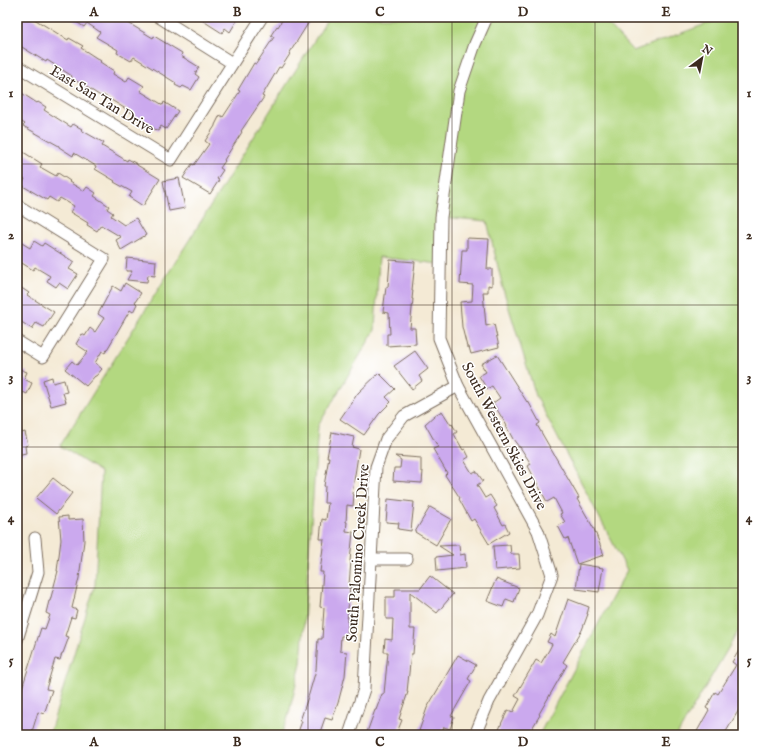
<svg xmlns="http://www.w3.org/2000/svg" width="760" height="752" font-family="'IM FELL English',serif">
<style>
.green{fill:#b3d880;stroke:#77814f}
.building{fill:#cba9ee}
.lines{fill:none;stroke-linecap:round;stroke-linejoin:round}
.minor-casing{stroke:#7c6d5e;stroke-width:13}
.minor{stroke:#fff;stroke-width:11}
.grid{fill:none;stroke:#3b2a1e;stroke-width:1;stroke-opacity:0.55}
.labels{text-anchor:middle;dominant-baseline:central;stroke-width:3;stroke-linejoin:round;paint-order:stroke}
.street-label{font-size:15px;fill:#3b2a1e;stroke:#fff}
.neatline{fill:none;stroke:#3b2a1e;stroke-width:1.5}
.grid-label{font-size:13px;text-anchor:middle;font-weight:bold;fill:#3b2a1e}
</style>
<rect width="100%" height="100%" fill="#fff"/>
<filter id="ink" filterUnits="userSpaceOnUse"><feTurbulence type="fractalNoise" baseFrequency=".025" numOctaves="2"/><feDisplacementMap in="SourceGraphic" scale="8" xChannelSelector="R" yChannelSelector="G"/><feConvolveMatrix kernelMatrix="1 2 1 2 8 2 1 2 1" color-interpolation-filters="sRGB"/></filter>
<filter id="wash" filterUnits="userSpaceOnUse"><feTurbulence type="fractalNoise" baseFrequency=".012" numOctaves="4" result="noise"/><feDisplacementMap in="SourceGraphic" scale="16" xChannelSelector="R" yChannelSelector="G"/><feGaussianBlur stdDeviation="0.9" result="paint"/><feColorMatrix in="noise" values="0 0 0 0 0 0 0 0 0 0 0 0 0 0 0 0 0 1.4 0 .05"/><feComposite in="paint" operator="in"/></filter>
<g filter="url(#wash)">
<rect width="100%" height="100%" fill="#f4ead5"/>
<path class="green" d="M329,17H601L633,51L725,17H743V623L677,735H539L627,570L536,396L504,292L487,221L441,217L440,264L379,257L375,330L318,426L301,664L288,717L281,735H49L95,585L101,472L60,446Z"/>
<g id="blocks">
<g class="building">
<path d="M17,17H31L68,40L69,38L83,46L81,48L101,61L100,62L114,71L113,74L126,82L129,77L144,86L140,91L163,105L164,102L178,111L166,129L161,126L158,131L133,116L134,114L103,95L102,97L85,86L71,78L72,76L47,60L46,62L17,44Z"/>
<path d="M69,17H127L125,21L153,38L154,36L182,53L181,56L199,67L195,74L199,77L191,90L183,86L181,88L175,85L176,83L134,57L131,61L117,53L118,50L96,37L100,32L87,23L84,27Z"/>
<path d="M197,17H239L230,32L225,28L222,33Z"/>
<path d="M284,17H312L289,54H290L281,68L279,67L262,96L264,97L241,131L242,132L224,160L225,161L220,168L223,170L217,179L219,180L210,194L183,178L192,164L194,165L209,144L205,141L215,126V125L220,115L223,117L240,91L238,90L254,63L256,64L274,37L271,35L277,26L278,27Z"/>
<path d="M20,92L37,103L38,102L46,107L44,110L71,127L73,124L82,129L81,130L104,143L102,146L127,161L128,159L137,164V165L160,179L143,206L129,197L132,192L114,182L115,181L95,169L96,166L74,153L73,156L59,147V146L23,126L25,124L17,119V96Z"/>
<path d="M17,148L42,164L40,167L56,176L58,173L70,181L69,182L84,191L87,187L96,193L94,196L109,206L107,209L113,213L111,216L124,225L136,218L146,235L121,250L116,240L121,237L101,225L97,231L87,225L88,223L70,212L74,206L60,198L57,202L49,197L47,200L21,185L25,179L17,175Z"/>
<path d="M179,178L185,208L169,211L163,181Z"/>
<path d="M467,238L489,239L487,269H492V286L488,285V292H483L486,326L494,324L499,347L471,354L469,347H467L462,327L460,302L472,301L473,285L460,284L462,250H467Z"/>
<path d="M17,240L30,248L34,241L42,246L44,243L74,262L69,269L78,274L68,289L59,283L56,287L47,281L50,276L35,267L33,270L17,260Z"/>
<path d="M127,258L156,261L155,276L148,275L147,282L127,280L132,271H126Z"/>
<path d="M390,260L415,262L412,290H413L412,299H413L410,328H415L416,344L387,346V334H390L389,313L383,312L386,287H388Z"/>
<path d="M125,283L141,293L135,302L137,304L133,312L130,310L105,353L102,351L95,363L102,369L96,376H95L86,386L65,369L72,361L77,365L88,352L76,344L82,334L85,336L90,328L95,332L104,318L98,314L113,286L121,291Z"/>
<path d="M17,285L29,293L27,295L54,312L44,327L36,323L32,329L17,319Z"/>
<path d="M415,351L428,369L419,376L422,381L412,389L394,366Z"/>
<path d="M497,355L527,402L528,401L540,423L537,425L579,498L577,499L594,529L604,555L577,564L568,538L565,539L558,526L565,522L560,514L562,513L554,498L547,502L528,466L531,464L520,447H519L513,439L506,426H507L493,403L500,398L492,386L487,389L479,376L486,372L481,364Z"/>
<path d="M17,368L27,372L24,379L32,383L27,394L23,392L17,405Z"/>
<path d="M379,373L395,389L386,397L391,402L379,414L364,435L340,419L358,393Z"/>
<path d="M52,377L53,383L64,380L67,392L63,393L66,402L51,406L43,380Z"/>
<path d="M442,411L451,425L452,424L457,432L454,434L463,450L465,449L469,457L464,460L472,473L476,471L483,481L477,485L485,498L490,495L497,506L494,508L503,525L505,524L509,532L489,544L474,519L471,521L459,499L460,498L445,475L447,473L433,449L438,447L425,424L435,415Z"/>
<path d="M20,425L22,433L25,432L28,445L25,446L26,453L17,455V426Z"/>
<path d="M332,432L354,437L352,447L359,449L352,494H354L353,506L347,505L346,522H347L346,531L353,532L350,561H351L349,585H350L347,622H348L347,636H341L340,651L347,652L345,676L338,703L332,720L325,718L319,735H297L302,721H300L309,694L316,670L318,639H322L324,608L320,607L323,572H320L324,539H320L322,519L326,520L328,503H324L325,486H324L329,457H327Z"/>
<path d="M395,456L421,458V471H423L422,483L393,481L394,468H400L401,460Z"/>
<path d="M53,478L72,493L56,514L36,498Z"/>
<path d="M388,499L414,502L411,531L398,529L399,523L386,522Z"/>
<path d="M430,507L451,519L436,545L415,532Z"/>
<path d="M68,516V520L83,519L84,541L79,578L72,608L77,610L75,618L71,617L65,636L69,637L63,653H62L60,660L55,659L46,689L52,690L44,714L38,712L31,735H23L17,733V704L41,628L45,629L50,615L46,613L49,601H50L58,571H57L61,540L59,517Z"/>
<path d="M459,545L460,555L465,554L466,568L437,571L436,557L453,555L439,546Z"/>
<path d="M510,545L511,554H519L520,568L495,570L493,546Z"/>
<path d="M579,564L603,568L599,592L576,589Z"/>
<path d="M430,576L453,594L437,613L410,592V629H415L413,654H411L407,692H408L399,719L402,720L396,735H366L375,710H376L382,694H384L388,652H384L385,639L392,640L393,619H386V597H395V589H420Z"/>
<path d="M496,579L519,588L514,602L506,599L503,607L487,601Z"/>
<path d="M568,599L589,607L587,614H588L582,630L563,662L567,665L539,714L540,715L528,735H497L502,722L508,710L513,712L520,699L515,696L536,660L541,663L549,650L552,644L547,642L551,634L555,637Z"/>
<path d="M743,644V703L724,735H695L709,710L706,708L715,692L718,694L736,665L732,662Z"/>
<path d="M458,655L476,665L468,679L471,681L451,716L454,717L450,729L444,727L441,735H430L419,731L427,708Z"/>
</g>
</g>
</g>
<g filter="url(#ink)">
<use href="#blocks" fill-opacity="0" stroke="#7c6d5e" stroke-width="1"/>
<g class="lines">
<g class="minor-casing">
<g id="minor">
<path d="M159,17L232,63"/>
<path d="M17,66L171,160L262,17"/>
<path d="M17,205L104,259L43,357L17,341"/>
<path d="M371,559H407"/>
<path d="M17,640L38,572L35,538"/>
<path d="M349,735L364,689L376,467L386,439L404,416L458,386"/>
<path d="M475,735L489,701L537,615L552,575L538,531L458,386L439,338L441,217L459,91L475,44L487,17"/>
</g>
</g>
<use href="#minor" class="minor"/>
</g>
</g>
<path class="grid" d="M165,17V735M308,17V735M452,17V735M595,17V735M17,164H743M17,305H743M17,447H743M17,588H743"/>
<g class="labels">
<g class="street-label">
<text transform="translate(102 100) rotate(31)">East San Tan Drive</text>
<text transform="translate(504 436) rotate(62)">South Western Skies Drive</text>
<text transform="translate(358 553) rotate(-86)">South Palomino Creek Drive</text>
</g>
</g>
<rect width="760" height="752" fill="none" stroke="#fff" stroke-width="44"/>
<g transform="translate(702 58) rotate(32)" stroke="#ffffff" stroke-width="3" paint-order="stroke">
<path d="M0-3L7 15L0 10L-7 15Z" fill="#3b2a1e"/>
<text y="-6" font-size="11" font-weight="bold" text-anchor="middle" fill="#3b2a1e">N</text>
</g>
<rect x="22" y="22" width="716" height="708" class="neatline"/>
<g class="grid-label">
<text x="94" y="16">A</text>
<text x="237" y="16">B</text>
<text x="380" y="16">C</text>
<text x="523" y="16">D</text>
<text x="666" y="16">E</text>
<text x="11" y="97">1</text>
<text x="749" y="97">1</text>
<text x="11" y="239">2</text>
<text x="749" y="239">2</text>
<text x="11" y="381">3</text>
<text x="749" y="381">3</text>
<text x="11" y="522">4</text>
<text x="749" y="522">4</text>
<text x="11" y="664">5</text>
<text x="749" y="664">5</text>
<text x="94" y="746">A</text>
<text x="237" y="746">B</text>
<text x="380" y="746">C</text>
<text x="523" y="746">D</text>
<text x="666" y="746">E</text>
</g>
</svg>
